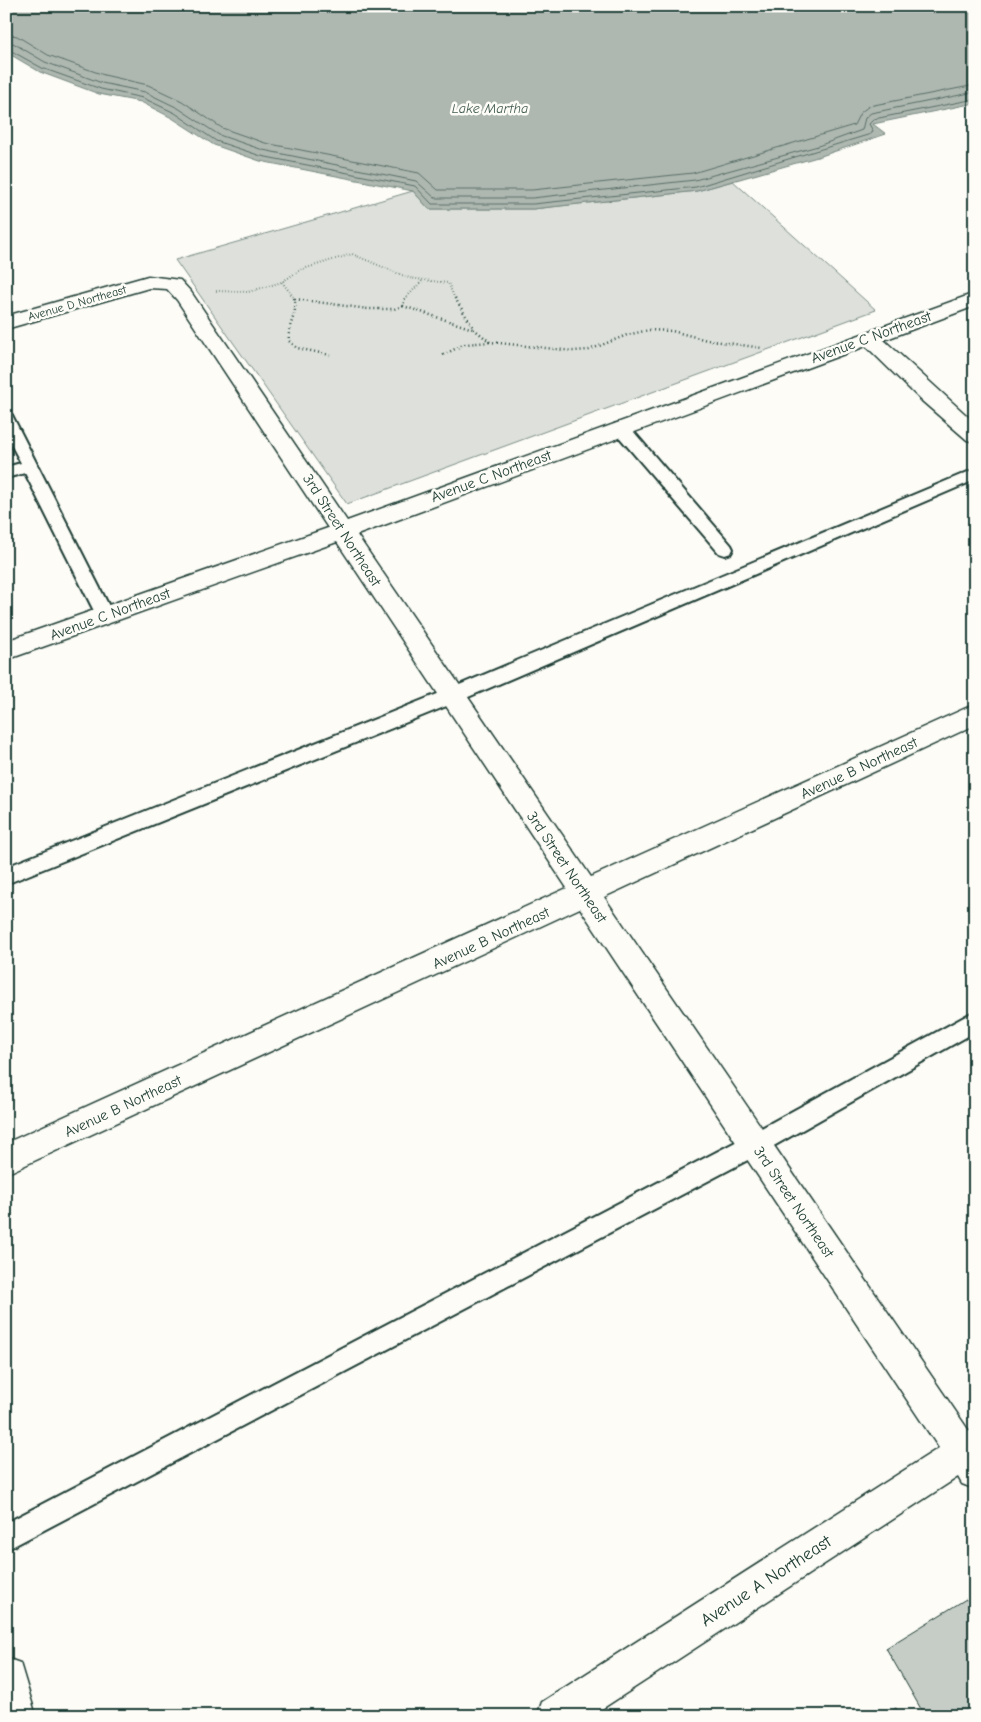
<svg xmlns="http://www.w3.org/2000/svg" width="981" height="1722" font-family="'Comic Neue',sans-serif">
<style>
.green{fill:#dde0db;stroke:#7e8e88}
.water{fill:#aeb8b1;stroke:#75877f}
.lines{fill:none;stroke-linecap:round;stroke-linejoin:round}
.shore{stroke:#586e66;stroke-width:1}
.building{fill:#c6cdc7;stroke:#1f3d34}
.service-casing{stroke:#1f3d34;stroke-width:4}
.minor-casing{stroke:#1f3d34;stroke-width:3}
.path-far1{stroke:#1f3d34;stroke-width:2;stroke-dasharray:0.5 2.5;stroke-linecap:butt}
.path{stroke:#1f3d34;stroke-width:2.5;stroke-dasharray:1 3;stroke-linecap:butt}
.service{fill:#fdfcf7;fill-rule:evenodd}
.minor{fill:#fdfcf7;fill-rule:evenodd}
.labels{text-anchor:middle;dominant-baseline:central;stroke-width:5;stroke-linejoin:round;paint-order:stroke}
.far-street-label{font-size:12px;fill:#1f3d34;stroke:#fdfcf7}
.far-water-label{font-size:14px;font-style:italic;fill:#435c53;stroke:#fdfcf7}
.street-label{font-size:15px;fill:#1f3d34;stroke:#fdfcf7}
.near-street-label{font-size:18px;fill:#1f3d34;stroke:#fdfcf7}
</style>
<rect width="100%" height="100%" fill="#fdfcf7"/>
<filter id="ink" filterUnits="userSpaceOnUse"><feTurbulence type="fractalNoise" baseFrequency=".02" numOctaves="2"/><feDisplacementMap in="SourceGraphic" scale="10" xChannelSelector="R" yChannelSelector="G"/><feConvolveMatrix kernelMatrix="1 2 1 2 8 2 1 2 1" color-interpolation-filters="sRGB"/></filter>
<g filter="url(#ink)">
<path class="green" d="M733,181L876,310L347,504L175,260L413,191L429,209H533L697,191Z"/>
<path class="water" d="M6,6H975V103L873,124L886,134L821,156L697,191L533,209H429L413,191L260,161L214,145L172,118L141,102L99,94L40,72L6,52Z"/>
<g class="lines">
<g class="shore">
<path d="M6,34L17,36L48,55L104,75L148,85L182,101L222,128L265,143L419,173L438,190H532L693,173L854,125L860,113L869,106L975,85"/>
<path d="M6,42L13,43L45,62L102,83L145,92L178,108L219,135L263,150L416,181L435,198H532L695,180L818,146L862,130L865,118L871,113L975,92"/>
<path d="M6,48L42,68L101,89L143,98L175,113L216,141L261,156L415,186L432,204H533L696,187L871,134L873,131L869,124L874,119L975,99"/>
</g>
</g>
<g class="building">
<path d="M966,1599L975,1613V1716H925L886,1648Z"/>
<path d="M896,1708L900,1716H883Z"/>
</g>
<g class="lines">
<g class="service-casing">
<g id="service">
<path d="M6,414L12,415L14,419L114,616L111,621L105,623L99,621L25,473L6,478V467L21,463L6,435Z"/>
<path d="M621,423L627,424L731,545L733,549L731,553L725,555L719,553L615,432L613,428L615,424Z"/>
<path d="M975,469V480L459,701L6,884V867L445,691Z"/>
<path d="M975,1011V1032L763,1152L6,1550V1523L747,1136Z"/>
</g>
</g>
<g class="minor-casing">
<g id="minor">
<path d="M148,276L180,280L191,292L347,521L975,293V306L884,340L975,423V442L967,440L922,401L866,346L357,535L591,877L975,704V725L604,897L969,1431L975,1428V1489L962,1484L958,1477L591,1716H537L542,1702L939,1448L580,908L6,1174V1143L567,888L337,542L6,660V641L328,528L177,300L167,289L149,288L6,329V316Z"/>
<path d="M6,1658L20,1663L36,1716H6Z"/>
</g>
</g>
<g class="path-far1">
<path d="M282,282L295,299"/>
<path d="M216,291L248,292L282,282L300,270L352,254L409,278L448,283L455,299"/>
<path d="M405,299L423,280"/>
</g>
<g class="path">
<path d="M294,298C299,314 287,323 289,341L297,348L330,355"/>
<path d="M455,298L474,329L490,342L573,351L589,350L627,335L649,330L672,331L707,340L762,348"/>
<path d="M295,299L368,309H394L403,306L405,298"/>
<path d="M403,306L473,329"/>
<path d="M443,355L465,344L490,342"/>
</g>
<use href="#service" class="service"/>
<use href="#minor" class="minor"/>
</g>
</g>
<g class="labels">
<g class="far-street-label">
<text transform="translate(77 303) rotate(-16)">Avenue D Northeast</text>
</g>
<g class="far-water-label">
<text x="490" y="108">Lake Martha</text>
</g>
<g class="street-label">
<text transform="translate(871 337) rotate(-20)">Avenue C Northeast</text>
<text transform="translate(491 476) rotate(-20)">Avenue C Northeast</text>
<text transform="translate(342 530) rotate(57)">3rd Street Northeast</text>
<text transform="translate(110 614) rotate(-20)">Avenue C Northeast</text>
<text transform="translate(859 768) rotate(-25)">Avenue B Northeast</text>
<text transform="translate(567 867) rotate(56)">3rd Street Northeast</text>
<text transform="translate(491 938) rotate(-25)">Avenue B Northeast</text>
<text transform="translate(123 1106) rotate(-25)">Avenue B Northeast</text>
<text transform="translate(794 1202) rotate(56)">3rd Street Northeast</text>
</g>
<g class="near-street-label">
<text transform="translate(766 1581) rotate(-33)">Avenue A Northeast</text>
</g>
</g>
<rect width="981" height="1722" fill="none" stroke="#fdfcf7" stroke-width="25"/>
<rect x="12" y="12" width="956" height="1697" fill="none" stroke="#1f3d34" stroke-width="2" filter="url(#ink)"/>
</svg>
